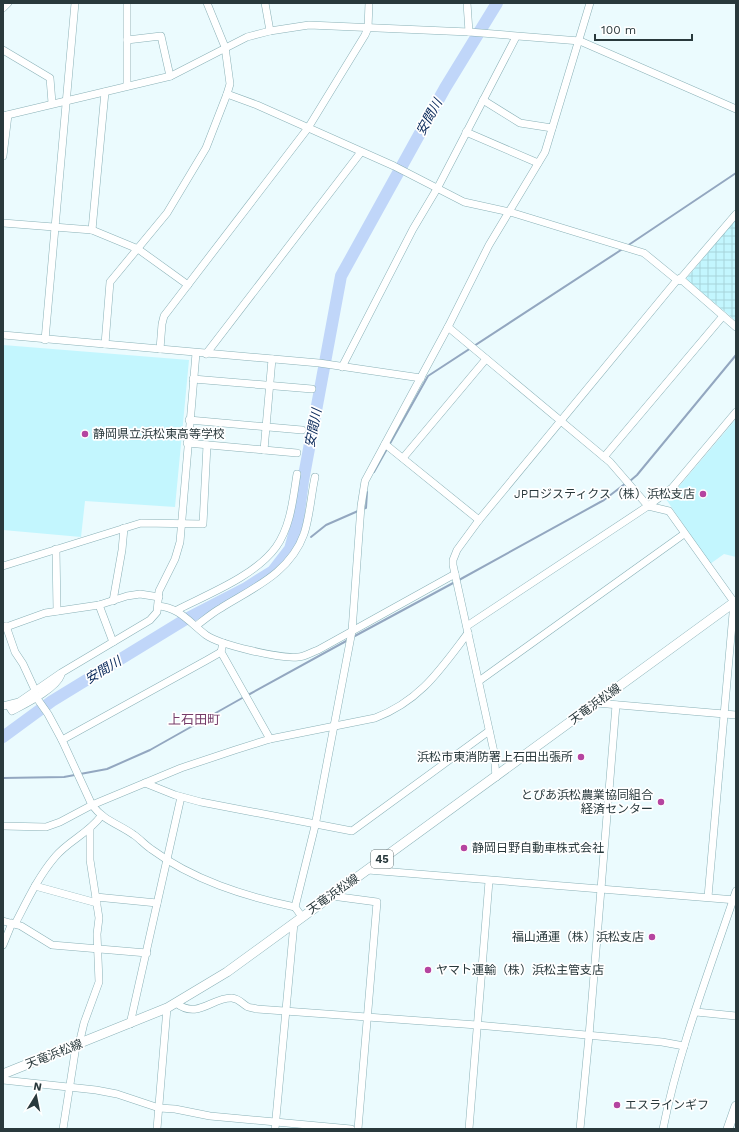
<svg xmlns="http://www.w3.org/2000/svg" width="739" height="1132" font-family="'Work Sans','Noto Sans JP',sans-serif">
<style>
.built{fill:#c3f6fe}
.industrial{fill:url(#industrial-grid)}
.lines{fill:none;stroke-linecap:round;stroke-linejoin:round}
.stream{stroke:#93a7c0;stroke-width:2}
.river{stroke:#c0d6f9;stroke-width:12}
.minor-casing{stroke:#8ab1b7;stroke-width:8}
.major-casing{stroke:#8ab1b7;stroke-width:10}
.minor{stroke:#fff;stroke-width:7}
.major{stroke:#fff;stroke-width:9}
.poi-dot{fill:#b544a0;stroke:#fff;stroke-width:1.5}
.labels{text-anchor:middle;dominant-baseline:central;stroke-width:3.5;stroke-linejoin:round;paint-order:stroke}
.shield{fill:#fff;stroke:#697476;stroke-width:1}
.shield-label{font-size:11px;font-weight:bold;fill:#29393c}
.poi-label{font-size:12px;fill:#29393c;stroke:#fff;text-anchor:start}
.street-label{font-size:12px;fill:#29393c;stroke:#fff}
.water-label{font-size:13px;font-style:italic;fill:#072759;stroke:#fff}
.neighbourhood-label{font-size:13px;fill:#753c69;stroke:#fff}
</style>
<defs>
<pattern id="industrial-grid" width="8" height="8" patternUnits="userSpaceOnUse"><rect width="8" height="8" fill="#c3f6fe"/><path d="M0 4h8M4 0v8" fill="none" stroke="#a8d4db"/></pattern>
</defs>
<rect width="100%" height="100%" fill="#ebfbfe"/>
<g class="built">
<path d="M3,345L189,360L175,507L85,501L81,537L3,530Z"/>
<path d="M736,419V557L724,554L710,564L666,499L676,490Z"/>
</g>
<path class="industrial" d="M736,219V321L686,279Z"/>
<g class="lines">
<g class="stream">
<path d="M627,246L736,173"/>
<path d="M374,472L428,376L624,248"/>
<path d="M630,481L637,475L736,355"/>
<path d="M362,509L366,508L367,492"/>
<path d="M311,537L326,525L358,511"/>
<path d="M459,580L604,500L626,483"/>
<path d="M353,637L455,582"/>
<path d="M248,695L348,640"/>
<path d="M3,778L64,777L107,769L150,750L244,697"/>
</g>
<path class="river" d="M3,737L52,701L186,619L246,588L273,571L290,549L298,520L303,481L341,276L445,88L497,3"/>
<g class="minor-casing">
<g id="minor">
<path d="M127,3V86"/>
<path d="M265,3L270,31"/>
<path d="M467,3L469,32"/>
<path d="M3,8L8,3"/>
<path d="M127,40L161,36L170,76"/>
<path d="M3,50L50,78L52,103"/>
<path d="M227,94L257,105L394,166L464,202L510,212L644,253L677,280L683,281L736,327"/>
<path d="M483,100L520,123L552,128"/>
<path d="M3,116L171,76L247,37L270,31L309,25L469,32L580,41L736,109"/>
<path d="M466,132L538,163"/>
<path d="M3,156L8,115"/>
<path d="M3,223L92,230L138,249L188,285"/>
<path d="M92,230L105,92"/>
<path d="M448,327L610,462L648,506L669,511L734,602L708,897"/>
<path d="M3,335L319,363L421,378"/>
<path d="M45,340L75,3"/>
<path d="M105,344L110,282L167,213L206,148L227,94L230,84L225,47L207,3"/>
<path d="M160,349L162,324L164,316L308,128L365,35L368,28L369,3"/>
<path d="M206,354L361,152"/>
<path d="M342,367L413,229L438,187L516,37"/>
<path d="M193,379L312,389"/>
<path d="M189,420L302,430"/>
<path d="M187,443L264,450L272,359"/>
<path d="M385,444L479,520"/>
<path d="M264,450L297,453"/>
<path d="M604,457L723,316"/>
<path d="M403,458L486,359"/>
<path d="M56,549L57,611"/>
<path d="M3,566L141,523L203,524L207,445"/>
<path d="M113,601L122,550L124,528"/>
<path d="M99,605L113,642"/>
<path d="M158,606C179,607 190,623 206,635C220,645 281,659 298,657C304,657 312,652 318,650L455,574"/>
<path d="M177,610C208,594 255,576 276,547C291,526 293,498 297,474"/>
<path d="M3,626H9L45,613L99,605L127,596L140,594L159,597"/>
<path d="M6,626L15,652L23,664L35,690"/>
<path d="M196,626C204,620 212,613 221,608C253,588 290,573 304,534C310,516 311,495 315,477"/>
<path d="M467,626L648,506L672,488L736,412"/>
<path d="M221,652L270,739"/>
<path d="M479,681L684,534"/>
<path d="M36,697L48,714L62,740L92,805C104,821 119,824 134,835C140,839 145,845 151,849C193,880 244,896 295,907"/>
<path d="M596,703L736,715"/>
<path d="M3,706L19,702L61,673L150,620L157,612L159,591L175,559L180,542L196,353"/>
<path d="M9,706L12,711C25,704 56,689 61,675"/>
<path d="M62,740L207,660L221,652L223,643"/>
<path d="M496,777L494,752L453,565V560L457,550L479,520L677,280L682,277L736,214"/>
<path d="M145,783L175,795L201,802L352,831L489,731"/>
<path d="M3,826L46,827L60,822L92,805L181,768L235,750L270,739L375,718C420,701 440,670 468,633"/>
<path d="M368,870L736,900"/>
<path d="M35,886L97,903"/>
<path d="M332,896L377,902L358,1129"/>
<path d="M96,897L157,903"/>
<path d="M302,917L295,907L315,826L352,631L361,506L365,481L448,327L489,245L545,152L590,3"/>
<path d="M3,921L21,926L52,945L147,953"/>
<path d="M15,924C27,901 38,877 55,857C68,841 89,833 101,816"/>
<path d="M3,945L12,923"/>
<path d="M176,1003C198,1020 212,997 232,998C240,999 242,1004 248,1007C251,1008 255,1008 257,1009L477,1025L662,1042L684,1046"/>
<path d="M696,1012L736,1016"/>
<path d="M130,1024L181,797"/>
<path d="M3,1080L96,1090L117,1094L159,1108L175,1109L210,1116L351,1129"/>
<path d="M63,1129L76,1046L80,1040L84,1023L99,982L97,934L99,918L90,860V829"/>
<path d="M157,1129L167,1008"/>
<path d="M275,1129L294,923"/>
<path d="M469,1129L489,881"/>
<path d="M580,1129L589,1036L616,705"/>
<path d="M663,1129C679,1048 710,969 736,891"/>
</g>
</g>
<g class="major-casing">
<g id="major">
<path d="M3,1074L167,1008L227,972L736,601"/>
<path d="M728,1129L736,1106"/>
</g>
</g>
<use href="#minor" class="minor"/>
<use href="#major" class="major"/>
</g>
<g class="poi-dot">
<circle cx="85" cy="434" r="4"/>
<circle cx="703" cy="494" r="4"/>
<circle cx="581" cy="757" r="4"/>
<circle cx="661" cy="802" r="4"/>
<circle cx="464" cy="848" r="4"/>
<circle cx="652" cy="937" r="4"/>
<circle cx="428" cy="970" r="4"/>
<circle cx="617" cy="1105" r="4"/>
</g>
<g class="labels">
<rect class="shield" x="371" y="850" width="22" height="18" rx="3"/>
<g class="shield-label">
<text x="382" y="859">45</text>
</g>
<g class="poi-label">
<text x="93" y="434">静岡県立浜松東高等学校</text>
<text x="695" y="494" text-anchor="end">JPロジスティクス（株）浜松支店</text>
<text x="573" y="757" text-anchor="end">浜松市東消防署上石田出張所</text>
<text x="653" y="795" text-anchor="end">とぴあ浜松農業協同組合<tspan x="653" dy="14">経済センター</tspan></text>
<text x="472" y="848">静岡日野自動車株式会社</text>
<text x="644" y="937" text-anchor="end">福山通運（株）浜松支店</text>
<text x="436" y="970">ヤマト運輸（株）浜松主管支店</text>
<text x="625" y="1105">エスラインギフ</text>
</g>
<g class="street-label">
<text transform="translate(595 704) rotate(-36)">天竜浜松線</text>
<text transform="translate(333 894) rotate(-35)">天竜浜松線</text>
<text transform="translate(54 1054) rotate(-21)">天竜浜松線</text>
</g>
<g class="water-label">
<text transform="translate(429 117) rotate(-61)">安間川</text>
<text transform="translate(313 428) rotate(-79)">安間川</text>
<text transform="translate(103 670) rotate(-31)">安間川</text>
</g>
<g class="neighbourhood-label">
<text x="194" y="719">上石田町</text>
</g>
</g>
<rect width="739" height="1132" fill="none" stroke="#29393c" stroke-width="8"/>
<g transform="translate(36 1096) rotate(10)" stroke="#ffffff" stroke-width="3" paint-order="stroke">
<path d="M0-3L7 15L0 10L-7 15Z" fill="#29393c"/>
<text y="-6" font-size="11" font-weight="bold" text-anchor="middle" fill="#29393c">N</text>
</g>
<path d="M595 34v6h97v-6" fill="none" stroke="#29393c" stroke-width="2"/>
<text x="601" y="34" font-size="12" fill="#29393c" stroke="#ffffff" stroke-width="3" paint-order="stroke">100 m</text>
</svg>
